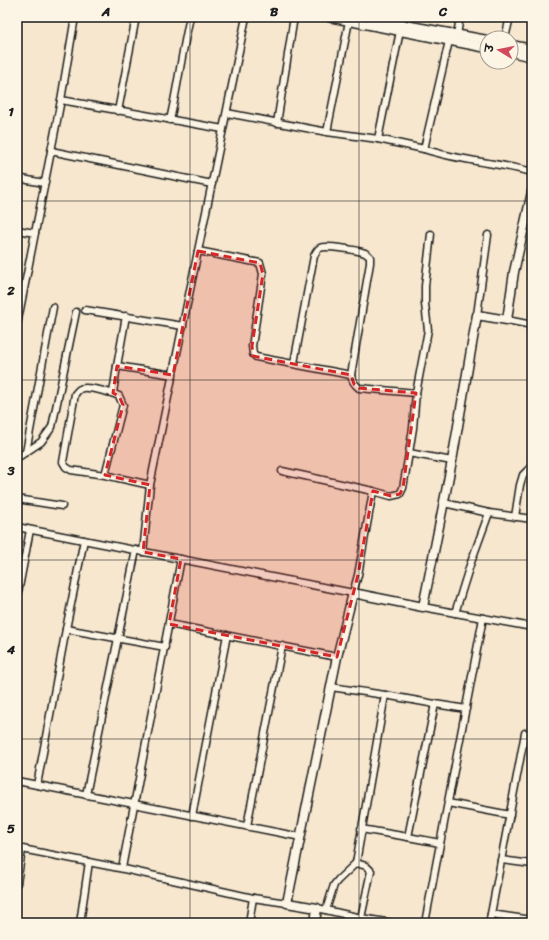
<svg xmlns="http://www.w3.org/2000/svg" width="549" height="940" font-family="Sriracha,'Playpen Sans Deva',sans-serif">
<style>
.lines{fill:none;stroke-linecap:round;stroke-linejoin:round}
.street-casing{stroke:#1c1c1c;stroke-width:9}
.secondary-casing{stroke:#1c1c1c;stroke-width:11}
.street{stroke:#fcf5e5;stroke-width:6}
.secondary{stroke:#fcf5e5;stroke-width:8}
.marked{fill:#d62828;fill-opacity:0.2;stroke:#d62828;stroke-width:3;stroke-dasharray:8 5;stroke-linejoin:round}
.grid{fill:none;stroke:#1c1c1c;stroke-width:1;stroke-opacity:0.55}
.neatline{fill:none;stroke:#1c1c1c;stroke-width:1.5}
.grid-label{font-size:13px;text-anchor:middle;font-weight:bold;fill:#1c1c1c}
</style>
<rect width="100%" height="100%" fill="#f6e7ce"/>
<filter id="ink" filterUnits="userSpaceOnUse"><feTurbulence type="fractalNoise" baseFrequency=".025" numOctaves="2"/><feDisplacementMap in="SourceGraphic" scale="8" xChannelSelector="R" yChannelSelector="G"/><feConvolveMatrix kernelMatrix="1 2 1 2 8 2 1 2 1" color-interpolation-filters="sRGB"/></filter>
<g filter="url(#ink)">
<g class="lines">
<g class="street-casing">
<g id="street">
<path d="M17,21L18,17"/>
<path d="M457,35L460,17"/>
<path d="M505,38L510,17"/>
<path d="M61,100L223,129"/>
<path d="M118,111L136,17"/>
<path d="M227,113L327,132L349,21"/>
<path d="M170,120C178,86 182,51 190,17"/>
<path d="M277,123L294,17"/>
<path d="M327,132L378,139L400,31"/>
<path d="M378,139L424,149L449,41"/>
<path d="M424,149C459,161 496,162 532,172"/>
<path d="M51,151L212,184"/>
<path d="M17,178L44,183"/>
<path d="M17,230L35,233"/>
<path d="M198,251L260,263L263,274L252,346L253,354L256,357L351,375"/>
<path d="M85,310L183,326"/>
<path d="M477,315L488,235"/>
<path d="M507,320L532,325"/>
<path d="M17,325L61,100L75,17"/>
<path d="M294,363L314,256C316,253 317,249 320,248C326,245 358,250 365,253C367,254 368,255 370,257V263L351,375C352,381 354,384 359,388L416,393"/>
<path d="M117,366L126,316"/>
<path d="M113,393L117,366L173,375"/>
<path d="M26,452L53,307"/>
<path d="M409,453L413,428L416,393L428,330L425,304V286L431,234"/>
<path d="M17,458L41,442L52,427L76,312"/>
<path d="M282,471L373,491"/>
<path d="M105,475L123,405L119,396C112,393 86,385 80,389C78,390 77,392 75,394L63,462L66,467L71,470L105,475L150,485"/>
<path d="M17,499L62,506"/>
<path d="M444,503L489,513L532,519"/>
<path d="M515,517L520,485L523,475L532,466"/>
<path d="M17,527L353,593L358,575L373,491L391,496L400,494L403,488L409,453L452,461"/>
<path d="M143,552L150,485L246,17"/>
<path d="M17,598L30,530"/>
<path d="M423,607L532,627"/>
<path d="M455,613L470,565L489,513"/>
<path d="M169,624L337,657"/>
<path d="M66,629L165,647"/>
<path d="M331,687L385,695"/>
<path d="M435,704L466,709"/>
<path d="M17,781L301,837"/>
<path d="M37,785L66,629L84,540"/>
<path d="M86,795L136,550"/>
<path d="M448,803L510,815"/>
<path d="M192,816L227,635"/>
<path d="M247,826L282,646"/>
<path d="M361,829L408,837"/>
<path d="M17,848L124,869L253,898"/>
<path d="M501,860L532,864"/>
<path d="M122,868L181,559"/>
<path d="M17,883L22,849"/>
<path d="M317,908L361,918L392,923"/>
<path d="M326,910L334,885L338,880L356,863"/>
<path d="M491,914L525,733"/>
<path d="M361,918L371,871L366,866L356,863L385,695L435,704L408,837L440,843"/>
<path d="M80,923L89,862"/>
<path d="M249,923L253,898L287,903"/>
<path d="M425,923L483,618"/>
<path d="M489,923L491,914L532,920"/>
</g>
</g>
<g class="secondary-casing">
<g id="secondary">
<path d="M329,17L487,48"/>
<path d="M369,17L400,24L487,40"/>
<path d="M511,45L532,49"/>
<path d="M511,52L532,57"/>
<path d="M315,923L317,908L287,903L337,657L353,593L423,607L452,461L477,315L507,320L514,272L532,192"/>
</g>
</g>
<use href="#street" class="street"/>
<use href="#secondary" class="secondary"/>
</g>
</g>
<path class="marked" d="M198,251L260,263L263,274L252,346L253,356L351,375L354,384L359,388L416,393L403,488L400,494L391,496L373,491L358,575L337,657L169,624L181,559L143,552L150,485L105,475L123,405L119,396L113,393L117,366L173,375Z"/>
<path class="grid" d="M190,17V923M359,17V923M17,201H532M17,380H532M17,560H532M17,739H532"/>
<rect width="549" height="940" fill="none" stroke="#fcf5e5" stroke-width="44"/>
<g transform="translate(499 50) rotate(280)"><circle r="19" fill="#fcf5e5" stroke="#a29e95"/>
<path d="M0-3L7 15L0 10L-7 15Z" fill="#d1495b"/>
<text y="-6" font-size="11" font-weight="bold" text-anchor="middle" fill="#1c1c1c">उ</text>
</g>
<rect x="22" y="22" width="505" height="896" class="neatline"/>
<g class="grid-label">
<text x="106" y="16">A</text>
<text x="274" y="16">B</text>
<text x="443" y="16">C</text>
<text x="11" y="116">1</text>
<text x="11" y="295">2</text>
<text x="11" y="475">3</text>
<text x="11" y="654">4</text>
<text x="11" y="833">5</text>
</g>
</svg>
